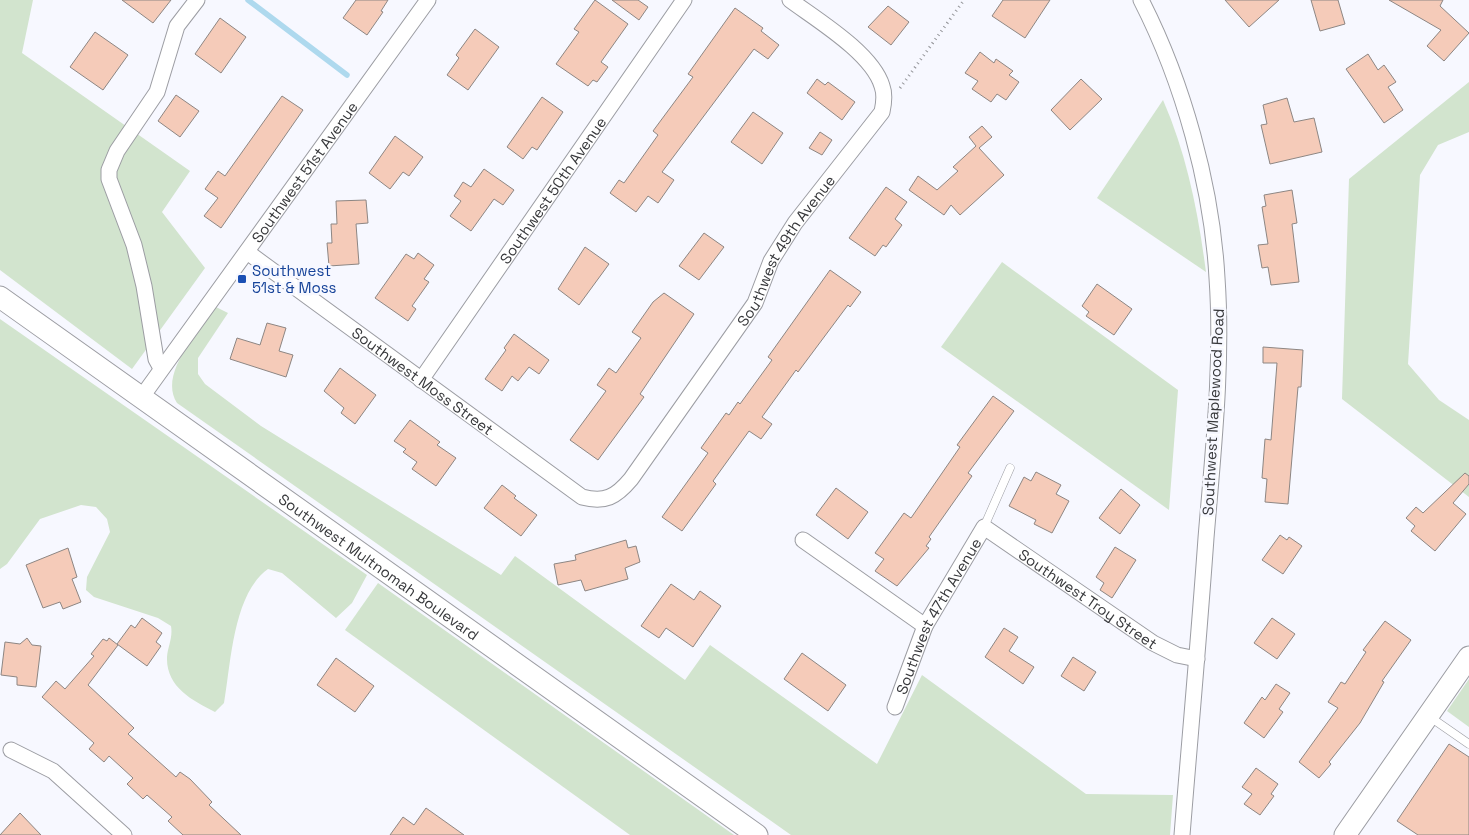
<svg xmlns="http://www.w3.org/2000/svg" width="1469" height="835" font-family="'Space Grotesk',sans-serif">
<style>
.green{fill:#d2e4ce}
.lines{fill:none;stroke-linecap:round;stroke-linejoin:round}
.stream{stroke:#aed9ee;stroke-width:5.5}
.building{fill:#f5cbb9;stroke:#8d8683}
.lane-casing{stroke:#9c9da3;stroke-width:9}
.street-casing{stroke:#9c9da3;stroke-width:17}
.secondary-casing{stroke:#9c9da3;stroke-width:23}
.path{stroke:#939498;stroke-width:3;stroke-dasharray:1 4;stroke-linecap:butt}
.lane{stroke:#fff;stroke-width:8}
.street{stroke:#fff;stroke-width:15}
.secondary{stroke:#fff;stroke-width:21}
.transit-dot{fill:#1a4fb4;stroke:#f7f8ff;stroke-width:2}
.labels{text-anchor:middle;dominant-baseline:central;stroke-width:5;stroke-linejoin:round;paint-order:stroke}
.street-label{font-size:15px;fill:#36373a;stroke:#f7f8ff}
.transit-label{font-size:15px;fill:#164399;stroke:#f7f8ff;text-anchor:start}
</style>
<rect width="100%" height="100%" fill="#f7f8ff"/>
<g class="green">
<path d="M0,0H33L22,53L190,171L162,212L205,268L132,369L0,270Z"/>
<path d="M1469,82V132L1438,145L1420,175L1408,364L1439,400L1469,420V497L1342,399L1349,179Z"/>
<path d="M1163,100C1187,155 1198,212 1206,272L1097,198Z"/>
<path d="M1002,262L1178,390L1169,510L941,347Z"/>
<path d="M216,307L228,313L198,358V374L205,384L261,426L501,575L515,556L685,680L710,645L877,764L922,675L1086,794L1173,795L1170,835H791L177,403C158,374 199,331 216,307Z"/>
<path d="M0,319L367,575L352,603L336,618L282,573L268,569C233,594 231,663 224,703L215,712C192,700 166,687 167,657C168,646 173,638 171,626L158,618L94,597L86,590L87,577L110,532L107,519L96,507L81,505L40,519L7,564L0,569Z"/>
<path d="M378,583L734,835H630L345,630Z"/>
<path d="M1469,679V727L1447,711Z"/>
</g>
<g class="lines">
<path class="stream" d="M248,0L347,75"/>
</g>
<g class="building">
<path d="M122,0H171L153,23Z"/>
<path d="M356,0H388L381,11L383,12L367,35L343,18Z"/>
<path d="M595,0L628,24L601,62L608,67L597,82L593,80L588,86L556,64L579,32L574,29Z"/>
<path d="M612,0H638L648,7L639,20Z"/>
<path d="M1003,0H1050L1025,38L992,16Z"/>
<path d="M1225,0H1279L1249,27Z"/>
<path d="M1311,0H1338L1345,24L1320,31Z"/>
<path d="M1389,0H1443L1440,6L1469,33L1444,61L1427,46L1441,30Z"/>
<path d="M888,6L909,22L891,45L868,27Z"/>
<path d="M735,8L763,28L761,31L779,45L768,59L754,49L662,172L674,180L658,203L648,196L636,212L610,193L619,180L624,183L658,135L653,131L693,77L688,74Z"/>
<path d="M220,18L246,37L221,73L195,54Z"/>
<path d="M475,29L499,47L468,90L447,75L459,58L456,55Z"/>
<path d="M95,32L128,55L103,90L70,67Z"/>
<path d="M980,52L994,63L996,59L1013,71L1009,75L1019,82L1006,100L997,94L991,102L972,89L978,81L965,73Z"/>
<path d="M1368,54L1378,70L1384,65L1396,82L1388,87L1403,110L1384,123L1346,69Z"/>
<path d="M817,79L825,85L828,82L855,102L842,120L807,93Z"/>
<path d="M1081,79L1102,99L1070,130L1051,110Z"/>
<path d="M176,95L199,111L180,137L158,121Z"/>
<path d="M282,96L303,110L221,228L204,216L218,198L205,189L218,171L225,176Z"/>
<path d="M542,97L563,112L537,150L532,147L523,159L507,147Z"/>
<path d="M1287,98L1294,122L1314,118L1322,152L1270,164L1261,125L1267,124L1263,105Z"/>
<path d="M753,112L783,133L762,164L731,142Z"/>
<path d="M982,126L992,137L979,148L1004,175L960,215L951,205L944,215L909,190L918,176L937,190L958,171L953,167L976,146L969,137Z"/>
<path d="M820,132L832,140L822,155L809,148Z"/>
<path d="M395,136L423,157L409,176L403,172L390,189L369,173Z"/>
<path d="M484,169L514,190L503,205L494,199L471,231L450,216L461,201L454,196L463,182L471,187Z"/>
<path d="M886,187L907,202L895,219L902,225L886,247L883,245L875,256L849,238Z"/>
<path d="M1292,190L1297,223L1292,224L1299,282L1271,285L1268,267L1262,268L1258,245L1268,244L1262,207L1266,206L1264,195Z"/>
<path d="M366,200L368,223L356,224L359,264L329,266L327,243H332L331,224H337L336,201Z"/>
<path d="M704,233L724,247L699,280L679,266Z"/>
<path d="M585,247L609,264L579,305L558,289Z"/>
<path d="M418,253L434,265L424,279L429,282L412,306L416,309L408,321L375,298L406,254L414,259Z"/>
<path d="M830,270L861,292L850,307L848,305L798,372L796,370L762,417L772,424L761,439L749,431L713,481L716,484L682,531L662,517L708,453L701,448L726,413L729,415L738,402L740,404L772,360L768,357Z"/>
<path d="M1097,284L1132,309L1114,335L1086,316L1089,312L1082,306Z"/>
<path d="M664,293L694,314L640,394L644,397L598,460L570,440L606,391L597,385L609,368L616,373L641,338L632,332L653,302Z"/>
<path d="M267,323L286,328L279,351L293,355L286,377L230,359L237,338L260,345Z"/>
<path d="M514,334L549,360L539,374L529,367L518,381L512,376L502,391L485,379L506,350L504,348Z"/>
<path d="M1263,347L1303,350L1301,387H1298L1288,504L1265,502L1267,479L1262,478L1265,439L1271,440L1277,363H1263Z"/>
<path d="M340,368L376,395L355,424L341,413L344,408L324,391Z"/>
<path d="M993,396L1014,411L968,473L972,476L929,537L931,539L926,546L929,548L897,586L875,571L884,559L875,553L904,513L911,518L960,447L957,445Z"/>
<path d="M410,420L440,442L437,445L456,458L436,486L412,469L417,462L403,452L406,449L394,441Z"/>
<path d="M1036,472L1061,485L1056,494L1069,501L1052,533L1034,524L1036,520L1009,506L1024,477L1031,481Z"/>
<path d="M1465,473L1469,476V484L1453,503L1466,514L1435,551L1411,531L1415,526L1406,518L1416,507L1423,513Z"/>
<path d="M502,485L516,496L514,498L537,515L521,536L484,508Z"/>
<path d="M836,488L868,512L848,539L816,515Z"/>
<path d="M1121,489L1140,505L1120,534L1099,518Z"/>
<path d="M1280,535L1287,540L1289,537L1302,546L1283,574L1262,560Z"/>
<path d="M626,540L628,548L636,546L640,562L625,568L628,579L585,591L581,580L558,585L554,564L576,560L575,555Z"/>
<path d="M1115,547L1136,560L1112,598L1100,590L1104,583L1096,577Z"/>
<path d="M68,548L77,577L72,579L81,602L63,609L60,602L43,608L26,565Z"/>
<path d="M671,584L694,600L700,591L721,606L693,647L666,628L659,638L641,626Z"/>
<path d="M142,618L162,633L156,642L161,646L147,666L117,644L131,625L135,628Z"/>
<path d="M1272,618L1295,634L1277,659L1254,643Z"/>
<path d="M1385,621L1411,640L1382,681L1384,682L1360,723L1329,762L1331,764L1319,778L1299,762L1338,708L1328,702L1341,682L1345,684L1366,652L1363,650Z"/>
<path d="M1004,628L1018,637L1009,651L1034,667L1023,684L985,657Z"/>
<path d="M27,638L32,645L41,646L36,687L17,685V677L1,675L5,642L20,644Z"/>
<path d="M109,638L118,645L88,685L134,728L128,734L176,777L180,772L190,779L212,802L209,805L241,835H183L168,821L172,817L147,795L143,799L127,784L133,778L109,756L104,762L89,749L94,743L42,697L56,681L65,689L94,656L91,654L103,639L107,641Z"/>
<path d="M802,653L846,685L828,711L784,679Z"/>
<path d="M1073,657L1096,672L1084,691L1061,676Z"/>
<path d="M336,658L374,686L355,712L317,685Z"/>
<path d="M1276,684L1290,693L1279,709L1283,712L1264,738L1244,723L1262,697L1265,700Z"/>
<path d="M1449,744L1469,757V835H1418L1397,821Z"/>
<path d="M1256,768L1278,784L1271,794L1274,796L1260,815L1244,804L1252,794L1242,787Z"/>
<path d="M426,808L464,835H390L403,817L414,825Z"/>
<path d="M20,813L41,835H0Z"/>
</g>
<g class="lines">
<g class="lane-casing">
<g id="lane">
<path d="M984,527L1010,468"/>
<path d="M1430,717L1469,744"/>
</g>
</g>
<g class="street-casing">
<g id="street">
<path d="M1141,0C1183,82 1212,186 1217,278C1223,364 1213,452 1206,538C1199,637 1190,736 1182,835"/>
<path id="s1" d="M247,252L582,497C605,503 616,497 631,479L755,303L771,261L795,223L882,112C884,103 885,94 882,86C872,53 817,20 790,0"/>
<path d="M161,368L156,359L144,286L134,245L109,179V170L117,151L157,92L177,26L197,0"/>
<path id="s2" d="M421,380L684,0"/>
<path id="s3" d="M141,398L428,0"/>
<path d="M803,540L925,626"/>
<path id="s4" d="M895,707L925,626L984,527L1153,643L1177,655L1197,659"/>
<path d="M11,750L53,771L124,835"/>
</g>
</g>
<g class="secondary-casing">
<g id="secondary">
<path id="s5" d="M0,297L757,835"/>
<path d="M1345,835L1469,657"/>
</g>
</g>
<path class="path" d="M900,88L964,0"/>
<use href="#lane" class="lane"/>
<use href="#street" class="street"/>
<use href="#secondary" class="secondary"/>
</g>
<rect class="transit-dot" x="237" y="274" width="10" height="10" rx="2.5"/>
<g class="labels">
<g class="street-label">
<text stroke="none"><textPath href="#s3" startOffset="279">Southwest 51st Avenue</textPath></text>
<text stroke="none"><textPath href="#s2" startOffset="231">Southwest 50th Avenue</textPath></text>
<text stroke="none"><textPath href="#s1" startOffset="748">Southwest 49th Avenue</textPath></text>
<text stroke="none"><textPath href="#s1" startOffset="218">Southwest Moss Street</textPath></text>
<text transform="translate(1213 412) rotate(-87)">Southwest Maplewood Road</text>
<text stroke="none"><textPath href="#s5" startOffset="465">Southwest Multnomah Boulevard</textPath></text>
<text stroke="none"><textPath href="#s4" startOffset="328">Southwest Troy Street</textPath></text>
<text stroke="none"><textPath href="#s4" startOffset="101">Southwest 47th Avenue</textPath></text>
</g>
<g class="transit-label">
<text x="252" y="270">Southwest<tspan x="252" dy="17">51st &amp; Moss</tspan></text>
</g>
</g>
</svg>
